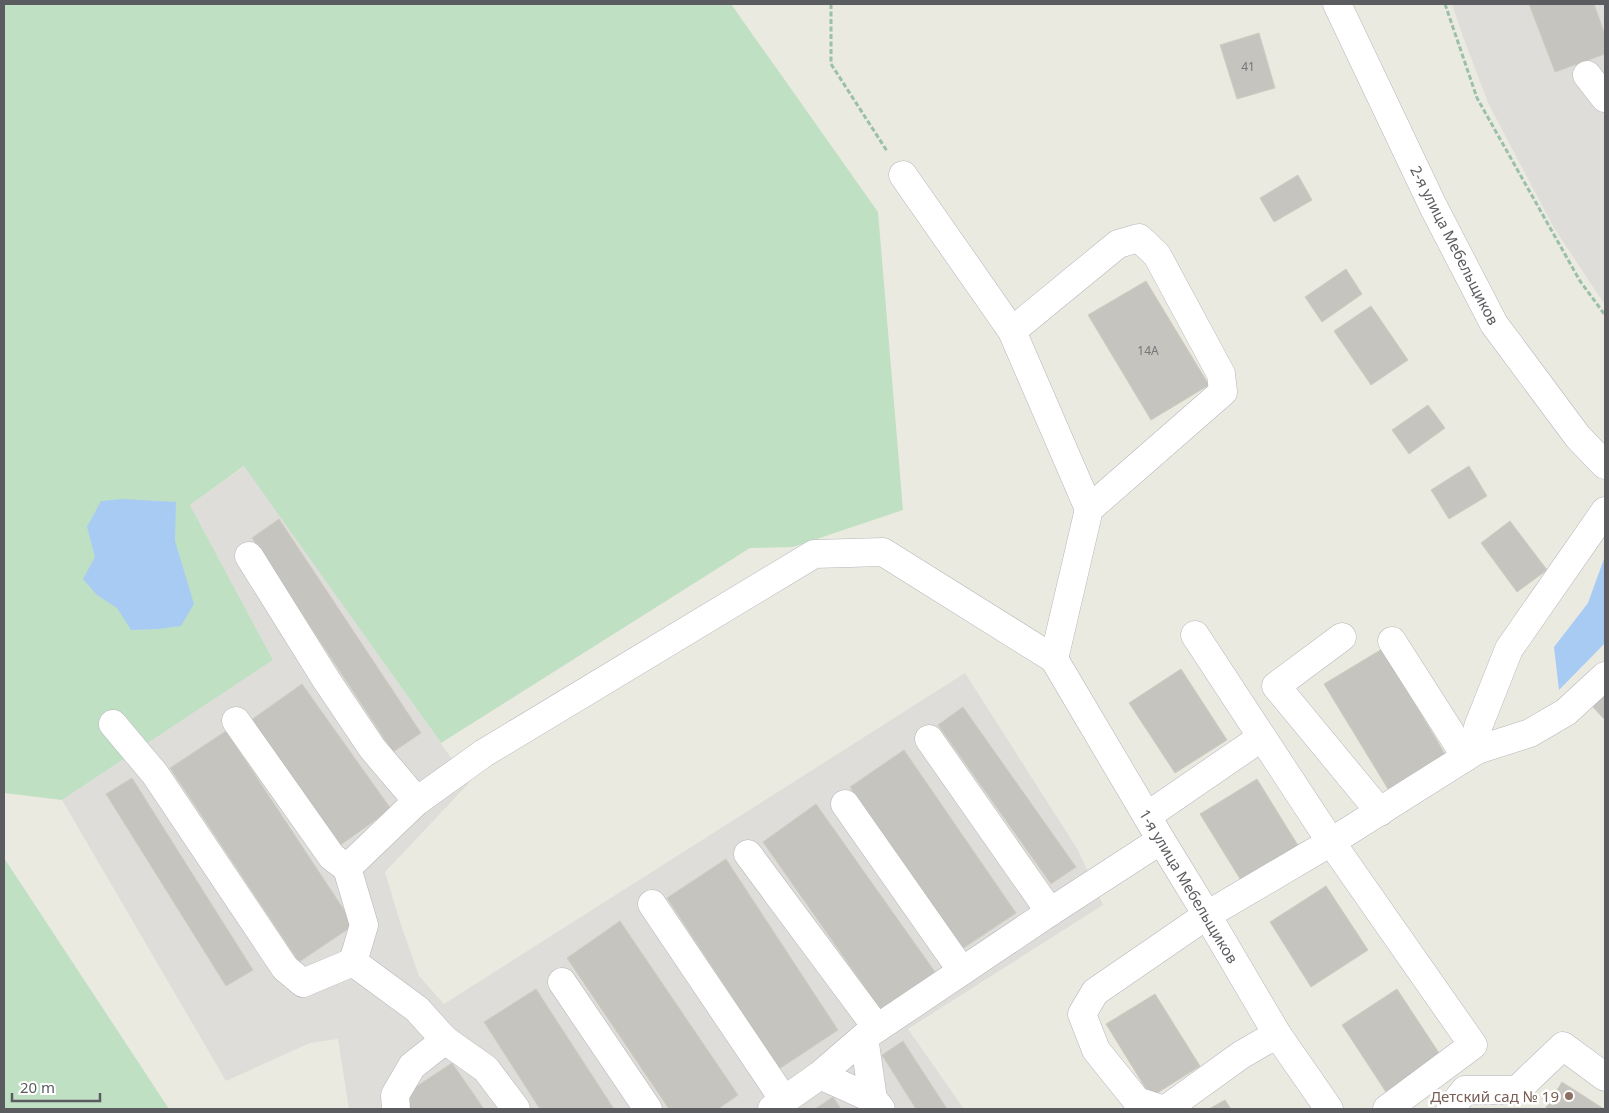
<svg xmlns="http://www.w3.org/2000/svg" width="1609" height="1113" font-family="'Noto Sans',sans-serif">
<style>
.industrial{fill:#deddd9}
.green{fill:#c0e0c4}
.water{fill:#a8cbf4}
.building{fill:#c6c4be;stroke:#cfccc1}
.lines{fill:none;stroke-linecap:round;stroke-linejoin:round}
.minor-casing{stroke:#b4b6ba;stroke-width:29}
.path{stroke:#9ac0a9;stroke-width:3;stroke-dasharray:5 2.5;stroke-linecap:butt}
.minor{stroke:#fff;stroke-width:28}
.education-dot{fill:#8d6e63;stroke:#fff;stroke-width:2}
.labels{text-anchor:middle;dominant-baseline:central;stroke-width:5;stroke-linejoin:round;paint-order:stroke}
.number-label{font-size:12px;fill:#757678}
.street-label{font-size:15px;fill:#5a5c60;stroke:#fff}
.education-label{font-size:15px;fill:#785e54;stroke:#fff;text-anchor:end}
</style>
<rect width="100%" height="100%" fill="#ebeae1"/>
<g class="industrial">
<path d="M1452,4H1605V305L1554,228L1488,103L1462,34Z"/>
<path d="M245,466L469,783L385,872L400,922L419,976L444,1004L965,673L1078,850L1103,905L908,1029L964,1109H349L338,1039L310,1043L226,1081L62,800L273,660L190,505Z"/>
</g>
<g class="green">
<path d="M4,4H731L878,212L903,510L793,547L750,548L441,743L244,466L190,505L273,660L62,800L4,793Z"/>
<path d="M4,858L169,1109H4Z"/>
</g>
<g class="water">
<path d="M124,499L176,502L175,541L194,604L181,626L158,629L131,630L117,608L97,595L83,579L95,557L87,527L101,501Z"/>
<path d="M1605,556V643L1559,690L1554,647L1588,603Z"/>
</g>
<g class="building">
<path d="M1529,4H1594L1605,35V54L1555,72Z"/>
<path d="M1259,33L1275,88L1237,99L1220,45Z"/>
<path d="M1298,175L1312,200L1274,222L1260,198Z"/>
<path d="M1346,269L1362,294L1322,322L1305,297Z"/>
<path d="M1146,281L1209,385L1151,420L1088,315Z"/>
<path d="M1371,306L1408,360L1371,385L1334,331Z"/>
<path d="M1428,405L1445,428L1409,454L1392,430Z"/>
<path d="M1469,466L1487,496L1449,519L1431,490Z"/>
<path d="M279,519L421,733L393,752L252,538Z"/>
<path d="M1510,521L1547,570L1517,592L1481,543Z"/>
<path d="M1382,649L1445,754L1388,789L1324,684Z"/>
<path d="M1181,669L1227,740L1175,773L1129,703Z"/>
<path d="M302,684L391,809L339,846L251,720Z"/>
<path d="M1605,692V720L1591,705Z"/>
<path d="M963,707L1076,867L1051,884L938,725Z"/>
<path d="M226,731L354,925L299,962L170,768Z"/>
<path d="M904,750L1016,913L962,949L850,787Z"/>
<path d="M132,778L253,970L226,986L106,794Z"/>
<path d="M1257,779L1299,847L1242,882L1200,814Z"/>
<path d="M816,804L935,972L881,1010L763,842Z"/>
<path d="M726,859L838,1030L779,1069L667,898Z"/>
<path d="M1326,886L1368,950L1311,987L1270,922Z"/>
<path d="M620,921L738,1095L718,1109H669L567,958Z"/>
<path d="M536,989L614,1109H540L484,1022Z"/>
<path d="M1397,989L1441,1056L1386,1092L1342,1025Z"/>
<path d="M1155,994L1200,1066L1151,1097L1106,1024Z"/>
<path d="M903,1041L947,1109H916L882,1055Z"/>
<path d="M452,1063L484,1109H407L399,1098Z"/>
<path d="M1562,1082L1604,1109H1545Z"/>
<path d="M833,1097L841,1109H815Z"/>
<path d="M1225,1100L1231,1109H1209Z"/>
</g>
<g class="lines">
<g class="minor-casing">
<g id="minor">
<path d="M1337,4L1433,206L1494,324L1578,437L1605,465"/>
<path d="M1587,75L1605,98"/>
<path d="M903,175L1012,331L1089,509"/>
<path d="M1012,331L1118,244L1139,238L1157,255L1221,374L1223,392L1089,509L1054,659"/>
<path d="M249,556L327,681L372,748L417,801"/>
<path d="M1195,635L1262,737"/>
<path d="M1342,637L1276,686L1380,812"/>
<path d="M1392,641L1466,757"/>
<path d="M236,721L332,857L347,868"/>
<path d="M113,724L155,774L285,968L303,983L353,962L417,1009L445,1040"/>
<path d="M929,739L1050,912"/>
<path d="M1477,750L1530,733L1566,712L1605,676"/>
<path d="M845,804L962,971"/>
<path d="M1147,816L1262,737L1331,842L1473,1045L1387,1109"/>
<path d="M748,854L877,1028"/>
<path d="M652,904L784,1100"/>
<path d="M353,962L364,925L347,868L417,801L484,753L814,554L883,552L1054,659L1161,840L1207,915L1277,1034L1329,1109"/>
<path d="M562,982L648,1109"/>
<path d="M864,1037L873,1099"/>
<path d="M820,1075L873,1099L881,1109"/>
<path d="M396,1109L395,1095L412,1066L445,1040L486,1069L516,1109"/>
<path d="M772,1109L820,1075L864,1037L1050,912L1161,840"/>
<path d="M1161,1109L1137,1101L1096,1050L1082,1014L1095,992L1207,915L1331,842L1477,750L1478,727L1509,649L1605,511"/>
<path d="M1166,1109L1241,1055L1277,1034"/>
<path d="M1450,1109L1465,1090H1517L1563,1046L1605,1077"/>
</g>
</g>
<g class="path">
<path d="M831,4V64L887,151"/>
<path d="M1445,4L1477,98L1580,281L1605,315"/>
</g>
<use href="#minor" class="minor"/>
</g>
<circle class="education-dot" cx="1569" cy="1096" r="5"/>
<g class="labels">
<g class="number-label">
<text x="1248" y="66">41</text>
<text x="1148" y="350">14А</text>
</g>
<g class="street-label">
<text transform="translate(1455 245) rotate(63)">2-я улица Мебельщиков</text>
<text transform="translate(1189 886) rotate(59)">1-я улица Мебельщиков</text>
</g>
<g class="education-label">
<text x="1559" y="1096">Детский сад № 19</text>
</g>
</g>
<rect width="1609" height="1113" fill="none" stroke="#5a5c60" stroke-width="10"/>
<path d="M12 1093v8h88v-8" fill="none" stroke="#5a5c60" stroke-width="2.5"/>
<text x="20" y="1093" font-size="15" fill="#5a5c60" stroke="#ffffff" stroke-width="4" paint-order="stroke">20 m</text>
</svg>
